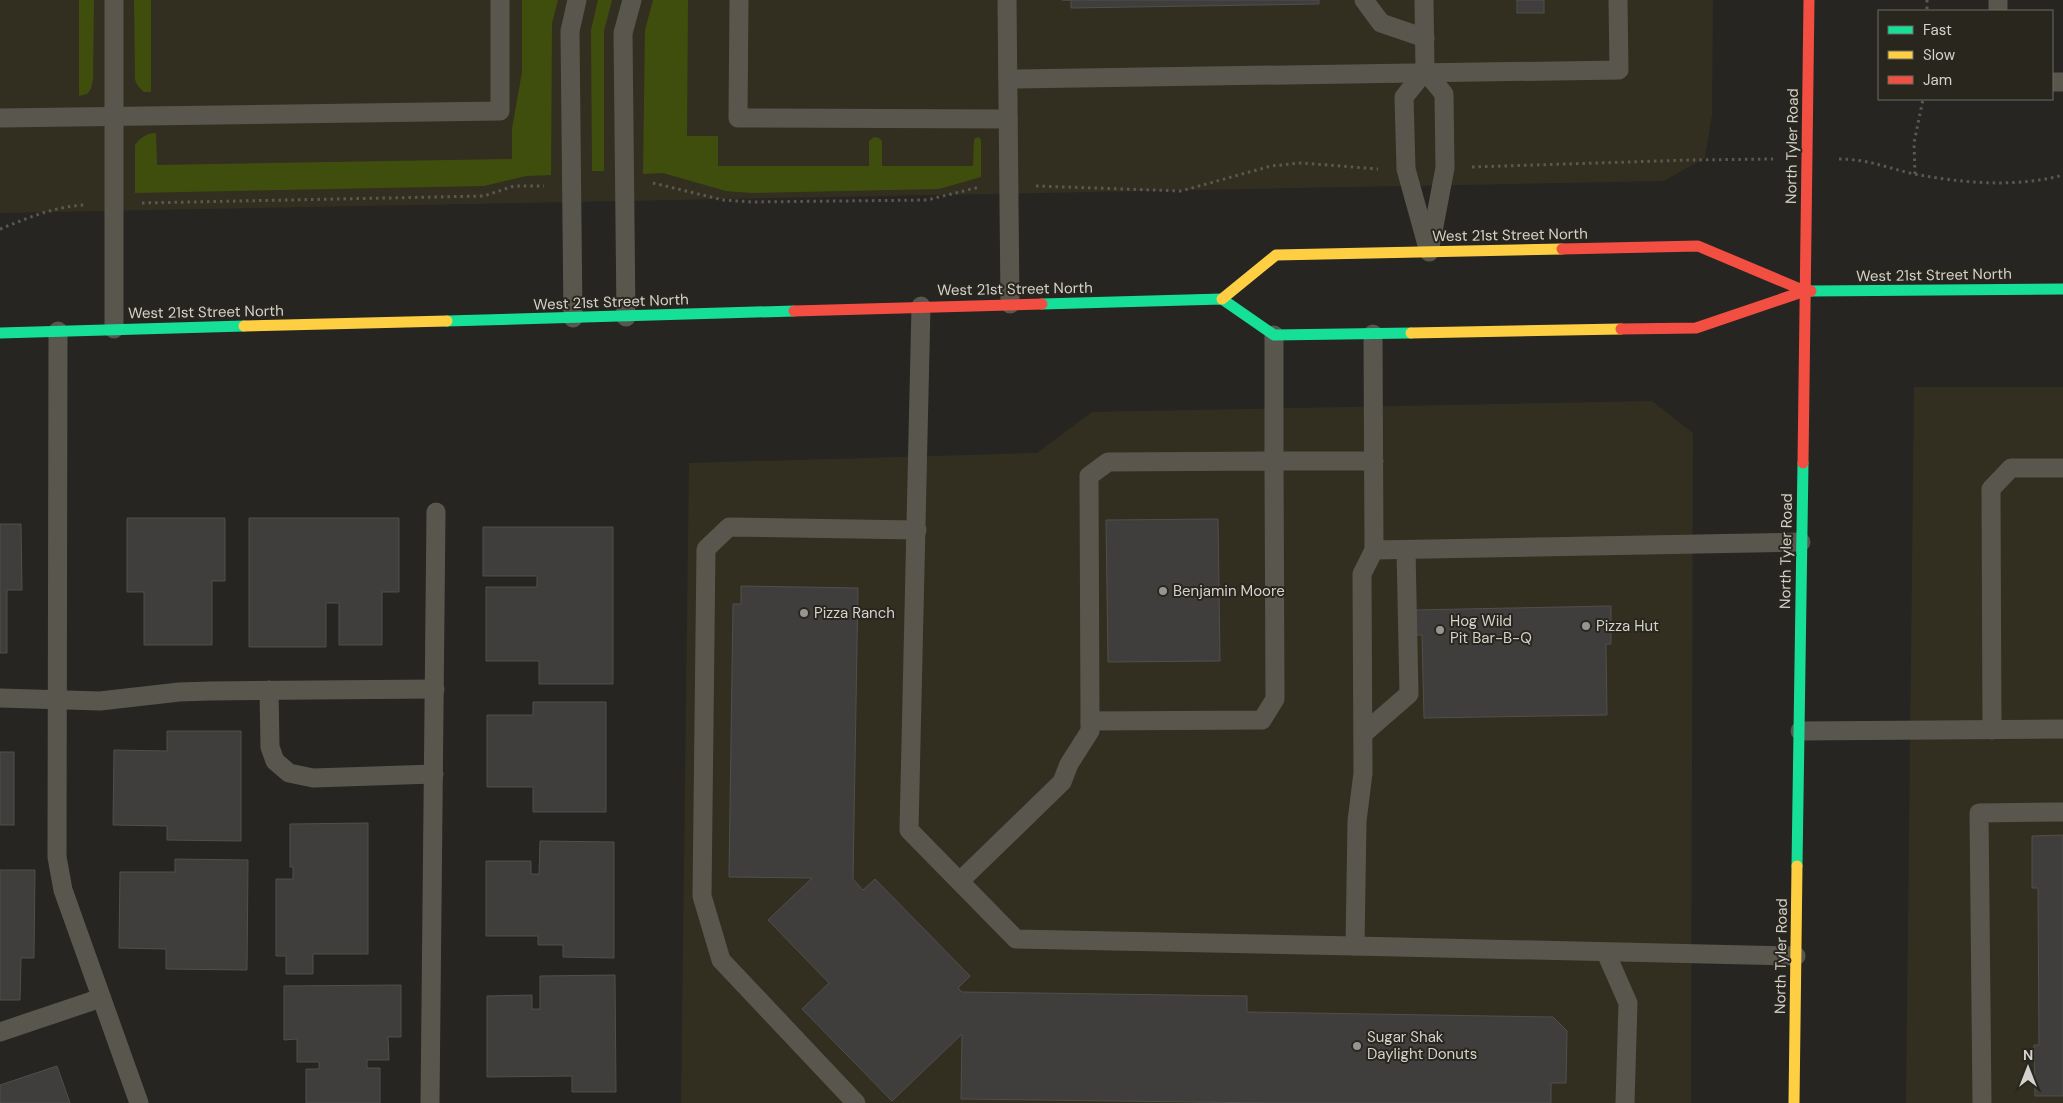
<svg xmlns="http://www.w3.org/2000/svg" width="2063" height="1103" font-family="'DM Sans',sans-serif">
<style>
.built{fill:#322f21}
.green{fill:#404e0d}
.building{fill:#403e3d;stroke:#514e4d}
.lines{fill:none;stroke-linecap:round;stroke-linejoin:round}
.path{stroke:#5b5851;stroke-width:3;stroke-dasharray:2.5 4;stroke-linecap:butt}
.lane{stroke:#59574d;stroke-width:19}
.fast{stroke:#16e098;stroke-width:11}
.slow{stroke:#ffcf43;stroke-width:11}
.jam{stroke:#f24e42;stroke-width:11}
.poi-dot{fill:#979590;stroke:#29261e;stroke-width:2}
.labels{text-anchor:middle;dominant-baseline:central;stroke-width:4;stroke-linejoin:round;paint-order:stroke}
.street-label{font-size:15px;fill:#d4d2cc;stroke:#29261e}
.poi-label{font-size:15px;fill:#d4d2cc;stroke:#29261e;text-anchor:start}
</style>
<rect width="100%" height="100%" fill="#262521"/>
<g class="built">
<path d="M0,0H1713L1712,115L1705,158L1664,181L0,213Z"/>
<path d="M1914,387H2063V1103H1906Z"/>
<path d="M1652,401L1693,433L1691,1103H681L689,463L1037,453L1092,412Z"/>
</g>
<g class="green">
<path d="M79,0H94L93,79L91,89L87,94L79,96Z"/>
<path d="M134,0H151V92H144L138,86L135,80Z"/>
<path d="M522,0H558L552,23L551,175L526,176L484,186L135,193V145C141,137 147,133 156,133L157,165L512,159V129L522,72Z"/>
<path d="M598,0H612L604,31V171H592L591,30Z"/>
<path d="M653,0H688L687,136H718V166H869V141L874,137L879,138L882,141V166H973L974,140L975,138L979,137L981,140V177L939,189L752,193L726,191L663,173L643,174L645,30Z"/>
</g>
<g class="building">
<path d="M1062,0H1319V4L1071,8V0Z"/>
<rect x="1517" y="0" width="27" height="13"/>
<path d="M127,518H225V581H212V645H144V592H127Z"/>
<path d="M249,518H399V592H382V645H339V603H326V647H249Z"/>
<path d="M1218,519L1220,661L1108,662L1106,520Z"/>
<path d="M0,524H21L22,590H7V653H0Z"/>
<path d="M483,527H613V684H539V661H486V587H537V576H483Z"/>
<path d="M741,586L858,588L853,879L863,890L875,879L970,976L958,988L962,992L1247,996V1012L1553,1017L1567,1031L1566,1083H1551V1103H1270L961,1099L962,1034L892,1101L802,1009L829,983L768,920L812,878L729,877L733,604H741Z"/>
<path d="M1611,606V644H1606L1607,715L1424,718L1422,635H1415V610Z"/>
<path d="M533,702H606V812H533V787H487V715H533Z"/>
<path d="M167,731H241V841L167,840V826L113,825L114,750L167,751Z"/>
<rect x="0" y="752" width="14" height="73"/>
<path d="M368,823V954H313V974H286V956H276V879H293V867H290V824Z"/>
<path d="M2063,835V1096H2035L2034,1045H2039L2038,888H2032V836Z"/>
<path d="M540,841L614,842V958L563,957V945H538V936H486V861H531V874H539Z"/>
<path d="M175,859L248,860L247,970L166,969V949L119,948L120,872H175Z"/>
<path d="M0,870H35L34,958H21L20,1000H0Z"/>
<path d="M615,975L616,1092H572V1076L487,1077V996L532,995V1009H540V976Z"/>
<path d="M401,985V1037H388L389,1060H367V1068H380V1103H306V1069H319V1062H297V1039L284,1040V986Z"/>
<path d="M57,1066L70,1103H0V1085Z"/>
</g>
<g class="lines">
<g class="path">
<path d="M1927,0V11"/>
<path d="M1839,159C1868,159 1887,168 1914,174C1962,183 2016,188 2063,175"/>
<path d="M1472,167L1691,160L1773,159"/>
<path d="M1915,174L1914,143L1923,99"/>
<path d="M653,183L723,200L751,202L927,200L980,187"/>
<path d="M1036,186L1181,191L1271,166L1301,163L1378,169"/>
<path d="M142,203L484,196L514,186H544"/>
<path d="M0,229C28,218 55,206 86,205"/>
</g>
<g class="lane">
<path d="M739,0L738,118L1008,119"/>
<path d="M1007,0L1010,304"/>
<path d="M1364,0L1381,23L1425,38"/>
<path d="M1424,0L1425,71L1404,97L1406,169L1429,252"/>
<path d="M1998,0V11"/>
<path d="M1425,71L1444,94L1445,168L1430,247"/>
<path d="M1008,79L1619,70L1618,0"/>
<path d="M2052,82H2063"/>
<path d="M0,118L500,111V0"/>
<path d="M921,306L909,830L1016,939L1355,946"/>
<path d="M626,317L623,33L632,0"/>
<path d="M573,318L570,31L577,0"/>
<path d="M114,329V0"/>
<path d="M58,331L57,857L63,890L139,1103"/>
<path d="M1373,334L1374,550L1801,542"/>
<path d="M1274,335V461H1374"/>
<path d="M1274,461L1275,699L1262,720L1090,721L1089,476L1108,462Z"/>
<path d="M1374,550L1362,574L1363,773L1357,821L1355,946L1796,956"/>
<path d="M269,690L270,747L275,761L289,773L313,778L434,774"/>
<path d="M0,698L100,701L179,692L210,691L435,689"/>
<path d="M1992,730L1991,489L2011,468H2063"/>
<path d="M1800,731L2063,729"/>
<path d="M1363,734L1409,694L1406,550"/>
<path d="M960,881L1062,782L1069,764L1090,731V721"/>
<path d="M1606,953L1628,1003L1625,1103"/>
<path d="M0,1032L101,998"/>
<path d="M430,1103L436,512"/>
<path d="M856,1103L721,960L702,896L706,549L729,527L917,530"/>
<path d="M1982,1103L1979,813L2063,812"/>
</g>
<g class="fast">
<path d="M1811,291L2063,289"/>
<path d="M1042,304L1222,299L1274,335L1411,333"/>
<path d="M447,321L794,311"/>
<path d="M0,333L244,326"/>
<path d="M1797,866L1803,463"/>
</g>
<g class="slow">
<path d="M1222,299L1276,255L1562,249"/>
<path d="M244,326L447,321"/>
<path d="M1411,333L1621,329"/>
<path d="M1794,1103L1797,866"/>
</g>
<g class="jam">
<path d="M1562,249L1698,246L1805,291"/>
<path d="M794,311L1042,304"/>
<path d="M1621,329L1696,328L1805,291H1811"/>
<path d="M1803,463L1809,0"/>
</g>
</g>
<g class="poi-dot">
<circle cx="1163" cy="591" r="5"/>
<circle cx="804" cy="613" r="5"/>
<circle cx="1586" cy="626" r="5"/>
<circle cx="1440" cy="630" r="5"/>
<circle cx="1357" cy="1046" r="5"/>
</g>
<g class="labels">
<g class="street-label">
<text transform="translate(1792 146) rotate(-89)">North Tyler Road</text>
<text transform="translate(1510 235) rotate(-1)">West 21st Street North</text>
<text transform="translate(1934 275) rotate(-1)">West 21st Street North</text>
<text transform="translate(1015 289) rotate(-1)">West 21st Street North</text>
<text transform="translate(611 302) rotate(-2)">West 21st Street North</text>
<text transform="translate(206 312) rotate(-1)">West 21st Street North</text>
<text transform="translate(1786 551) rotate(-89)">North Tyler Road</text>
<text transform="translate(1781 956) rotate(-89)">North Tyler Road</text>
</g>
<g class="poi-label">
<text x="1173" y="591">Benjamin Moore</text>
<text x="814" y="613">Pizza Ranch</text>
<text x="1450" y="621">Hog Wild<tspan x="1450" dy="17">Pit Bar-B-Q</tspan></text>
<text x="1596" y="626">Pizza Hut</text>
<text x="1367" y="1037">Sugar Shak<tspan x="1367" dy="17">Daylight Donuts</tspan></text>
</g>
</g>
<rect x="1878" y="10" width="175" height="90" fill="#29261e" stroke="#6d6b64"/>
<rect x="1888" y="26" width="25" height="8" fill="#16e098" stroke="#6d6b64"/>
<text x="1923" y="35" font-size="15" fill="#d4d2cc">Fast</text>
<rect x="1888" y="51" width="25" height="8" fill="#ffcf43" stroke="#6d6b64"/>
<text x="1923" y="60" font-size="15" fill="#d4d2cc">Slow</text>
<rect x="1888" y="76" width="25" height="8" fill="#f24e42" stroke="#6d6b64"/>
<text x="1923" y="85" font-size="15" fill="#d4d2cc">Jam</text>
<g transform="translate(2028 1068)" stroke="#29261e" stroke-width="4" paint-order="stroke">
<path d="M0-4L9 19L0 12L-9 19Z" fill="#d4d2cc"/>
<text y="-8" font-size="14" font-weight="bold" text-anchor="middle" fill="#d4d2cc">N</text>
</g>
</svg>
